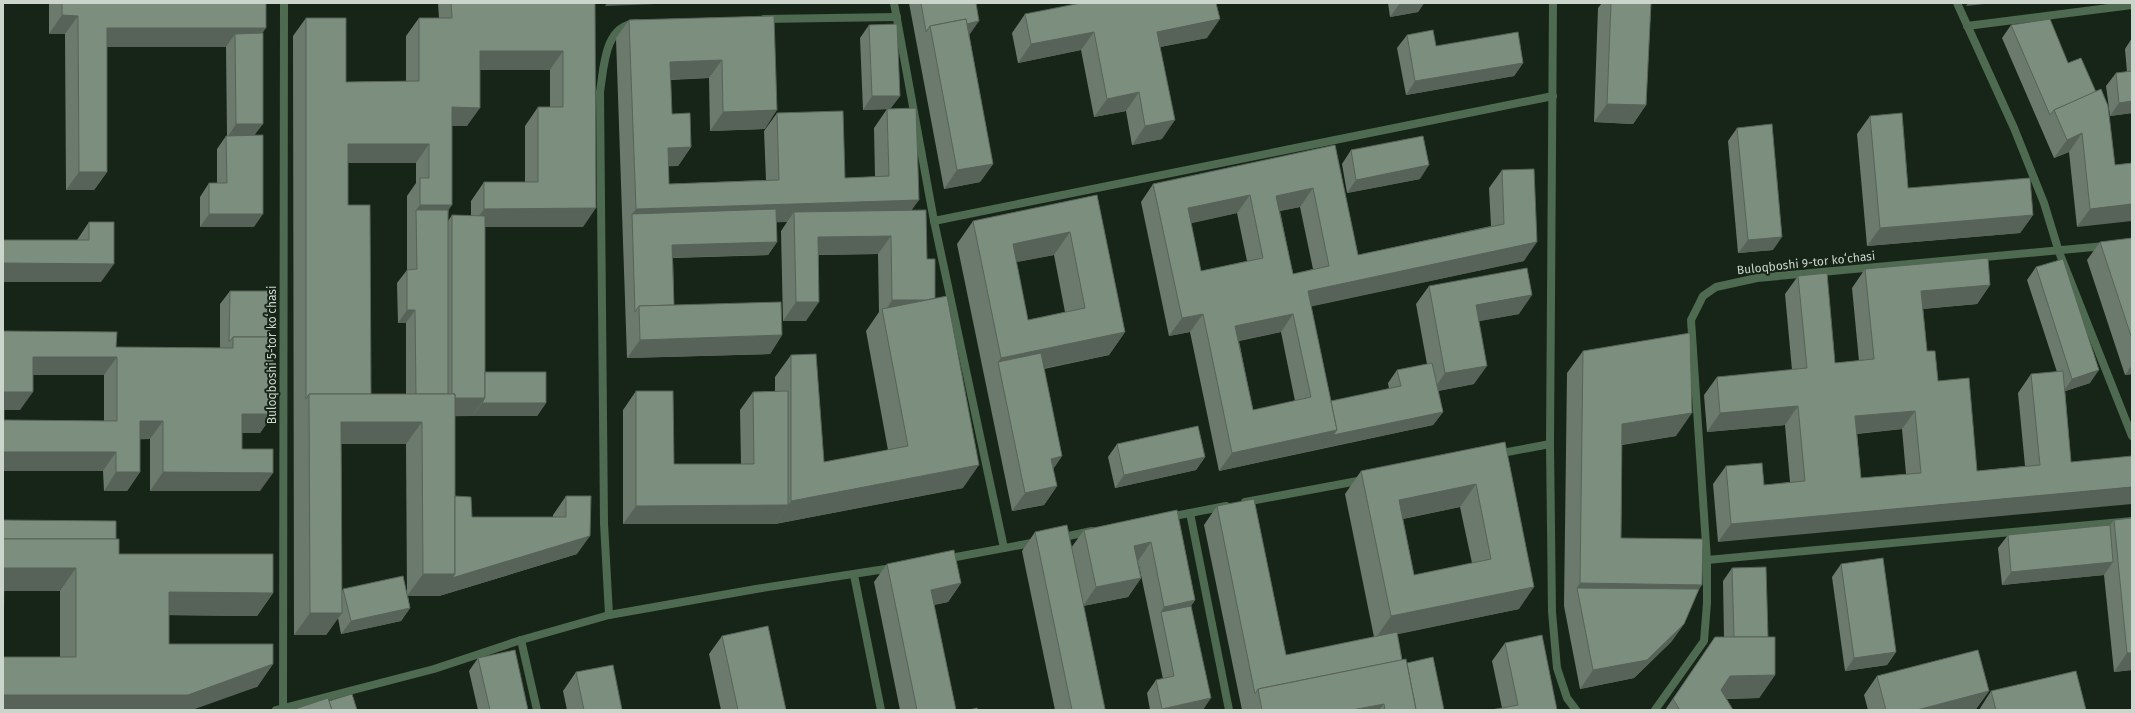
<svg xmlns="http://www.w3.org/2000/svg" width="2135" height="713" font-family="'Fira Sans',sans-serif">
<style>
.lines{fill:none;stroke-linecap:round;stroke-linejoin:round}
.street{stroke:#4e6a50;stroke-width:8}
.wall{fill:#6b7a6c;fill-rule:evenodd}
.shaded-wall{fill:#576358}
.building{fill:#7c8e7d;stroke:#576358;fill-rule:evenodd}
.labels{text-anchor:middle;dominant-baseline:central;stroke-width:4;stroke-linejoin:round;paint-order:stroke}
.street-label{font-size:12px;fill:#cbd5cc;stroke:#162517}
</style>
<rect width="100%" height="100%" fill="#162517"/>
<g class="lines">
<g class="street">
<path d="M894,3L934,221L1004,548"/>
<path d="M1553,3L1550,444L1552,612L1557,668L1567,698L1576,710"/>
<path d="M1957,3L2014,128L2044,203L2059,252L2132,436"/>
<path d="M764,19L897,17"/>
<path d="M1967,26L2132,5"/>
<path d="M934,221L1553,96"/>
<path d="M1497,454L1550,444"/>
<path d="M1245,502L1363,480"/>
<path d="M1190,513L1229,710"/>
<path d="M1169,517L1226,506"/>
<path d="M1059,538L1092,531"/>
<path d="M945,559L1037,542"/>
<path d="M1707,560L2132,521"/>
<path d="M854,575L881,710"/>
<path d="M609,615L604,523L600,92C604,67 604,26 636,23"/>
<path d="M521,640L537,710"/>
<path d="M283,708L284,3"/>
<path d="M276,710L434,669L521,640L609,615L756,589L892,568"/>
<path d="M1655,710L1704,641L1707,603V560L1691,320L1703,296L1716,287L1757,278L2105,246"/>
</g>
</g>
<g class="wall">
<path d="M49,3H266L263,33L255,136L254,227H200V197L209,183H217V149L226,136H227L226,47H107V172L94,190H66L65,34H49Z"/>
<path d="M438,3H595L583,227H485V372L546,403L537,416H455V496L472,517H553V515L566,496L577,554L439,596H408L410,608L401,621L341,634L338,618L326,635H294L293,36L306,18L346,82L406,81V36L419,18H439ZM480,70H550V107H538L525,126V182H484L471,201V216L452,215L448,221L452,126H467ZM348,163H416V183L407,196V270L397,283L398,323H406V394H371L348,205ZM341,444H406L407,594L343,589L342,591Z"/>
<path d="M909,3H976L970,34L969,35L993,164L980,182L944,189Z"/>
<path d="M1388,3H1424L1418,12L1390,17Z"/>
<path d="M1602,3H1651L1646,105L1633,124L1594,122L1598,8Z"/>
<path d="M1025,14L1207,38L1160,47L1162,139L1132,145L1126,111L1094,117L1081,50L1018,63L1012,33Z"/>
<path d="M774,16L765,129L710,131L709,78L670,80L672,114L691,147L678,166H669V184L766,180L764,131L777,113L845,178L875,177L874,128L887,109L912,210L927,259L935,298L963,488L775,524H623V410L636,391L674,464H741L740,410L753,392L775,391V377L791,355L824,462L888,450L866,331L879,312L878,254L819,255L806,321H783L781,231L787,222H777V242L768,255L673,258L674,305L782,335L770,354L627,358L616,38L629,20Z"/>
<path d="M869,25L900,96L890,109L863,110L860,38Z"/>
<path d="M2011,25L2068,63L2115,165L2132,163L2077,227L2069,152L2054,158L2002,38Z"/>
<path d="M1407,35L1436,46L1523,63L1514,76L1406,95L1397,48Z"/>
<path d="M2132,38V113L2110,116L2106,86L2116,73L2127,72L2125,49Z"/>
<path d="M1870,116L1908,188L2033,215L2020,233L1867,246L1857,134Z"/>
<path d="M1737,128L1773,250L1738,253L1728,141Z"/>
<path d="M1335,145L1358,255L1491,226L1489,188L1502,170L1524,261L1311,306L1331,401L1389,389L1388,383L1397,370L1427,364L1416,304L1429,286L1519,314L1479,321L1474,384L1438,391L1443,412L1433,425L1219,471L1190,332L1169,336L1141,202L1153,184ZM1300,207L1313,269L1293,274L1280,211ZM1237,213L1247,261L1201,271L1191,223ZM1281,332L1295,401L1253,410L1239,341Z"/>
<path d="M1351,150L1420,179L1347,193L1342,164Z"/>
<path d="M1097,195L1125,332L1109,355L1044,369L1062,456L1053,469L1057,486L1044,505L1012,511L957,244L973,221ZM1054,255L1065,312L1028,320L1016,262Z"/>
<path d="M89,222L101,282H3V240H77Z"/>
<path d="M2132,238V374L2125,375L2087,260L2100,242Z"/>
<path d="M2036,267L2090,383L2065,391L2071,462L1718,542L1713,484L1726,466L1764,485L1790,482L1785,425L1707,432L1704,395L1717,377L1792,370L1785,294L1798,276L1835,363L1859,361L1852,288L1865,269L1990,285L1977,304L1923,309L1927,351L1938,381L1977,471L2025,466L2018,393L2031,374L2057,372L2027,280ZM1902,429L1906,474L1861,478L1857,434Z"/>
<path d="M230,291L270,337L273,414L260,433H242V449L260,491H150V439H140V472L127,491H104L103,471H3V331L116,347L220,348V304ZM33,375H104V421L4,420V410H20Z"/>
<path d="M1583,351L1676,436L1622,445L1621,538L1699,589L1684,624L1671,642L1634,678L1580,689L1564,606L1567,373Z"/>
<path d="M1505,442L1519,609L1397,634L1402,660L1407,663L1444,710H1242L1204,525L1217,506L1286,655L1374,637L1345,494L1361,471ZM1460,507L1472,563L1414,575L1403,519Z"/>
<path d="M1117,444L1205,457L1196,470L1115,488L1108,457Z"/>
<path d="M1177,510L1195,600L1191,606L1203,710H1150L1147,693L1156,680L1163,679L1138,561L1141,578L1128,597L1083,606L1105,709L1104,710H1055L1022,551L1035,532L1071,548L1084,530Z"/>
<path d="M2132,518V670L2114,672L2104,575L2002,585L1998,548L2008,535L2110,525L2114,520Z"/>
<path d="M3,520L116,539L119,554L273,593L257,616L169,615V644L273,664L257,687L3,710ZM4,591H60V657H3Z"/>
<path d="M887,564L961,583L948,602L934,605L956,710H900L874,582Z"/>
<path d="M1841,564L1896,652L1887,665L1845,671L1832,577Z"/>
<path d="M1732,568L1768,637L1775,675L1759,698L1727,699L1733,710H1665L1715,637H1724L1723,581Z"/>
<path d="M722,636L786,710H721L709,654Z"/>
<path d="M1505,643L1557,710L1502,708L1492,661Z"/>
<path d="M478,658L528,710H478L469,671Z"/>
<path d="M576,672L622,710H567L563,691Z"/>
<path d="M1877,676L1989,691L1976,709L1973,710H1868L1864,695Z"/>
<path d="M1991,691L2086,710H1979Z"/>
</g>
<g class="shaded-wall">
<path d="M607,3H681L605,6Z"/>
<path d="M1400,3H1424L1418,12L1390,17Z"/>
<path d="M1968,3H1993L1966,6Z"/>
<path d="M62,15L78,16L65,34H49Z"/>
<path d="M1220,19L1207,38L1144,50L1157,32Z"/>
<path d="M979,21L970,34L933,42L931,31Z"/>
<path d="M107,28H266L253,46L235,34L226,47H94Z"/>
<path d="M1094,32L1081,50L1018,63L1031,44Z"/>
<path d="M480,51H563L550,70H467Z"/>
<path d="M722,60L709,78L657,80L670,62Z"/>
<path d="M1523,63L1514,76L1406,95L1415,81Z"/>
<path d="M1139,92L1126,111L1094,117L1107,99Z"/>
<path d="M872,96H900L890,109L863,110Z"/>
<path d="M2132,101V113L2110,116L2119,103Z"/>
<path d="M1607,104L1646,105L1633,124L1594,122Z"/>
<path d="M452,107L480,108L467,126H439Z"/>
<path d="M777,110L765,129L710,131L723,112Z"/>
<path d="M1175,120L1162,139L1132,145L1145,126Z"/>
<path d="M236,124H263L253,137L227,138Z"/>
<path d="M2082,133L2069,152L2054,158L2067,140Z"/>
<path d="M348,144H429L416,163H335Z"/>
<path d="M691,147L678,166L655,167L668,148Z"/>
<path d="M993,164L980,182L944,189L957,170Z"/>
<path d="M1429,165L1420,179L1347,193L1356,180Z"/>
<path d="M79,172H107L94,190H66Z"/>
<path d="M1313,188L1300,207L1263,214L1276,196Z"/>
<path d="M1250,195L1237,213L1175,227L1188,208Z"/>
<path d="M919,200L906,218L794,212L787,222L632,227V214L636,209Z"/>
<path d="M2132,204V221L2077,227L2090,209Z"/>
<path d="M420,205H452L439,224L416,210Z"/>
<path d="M596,208L583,227H471L484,209Z"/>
<path d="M209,214H263L254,227H200Z"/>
<path d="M2033,215L2020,233L1867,246L1880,228Z"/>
<path d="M1070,232L1054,255L997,266L1013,244Z"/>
<path d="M891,236L878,254L805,255L818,237Z"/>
<path d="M1782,237L1773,250L1738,253L1748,240Z"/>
<path d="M777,242L768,255L663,258L672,245Z"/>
<path d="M1537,242L1524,261L1295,310L1308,291Z"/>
<path d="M3,263L114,264L101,282H3Z"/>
<path d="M1990,285L1977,304L1908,310L1921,291Z"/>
<path d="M1532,295L1519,314L1463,324L1476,305Z"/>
<path d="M892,300H935L883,314Z"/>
<path d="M796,302H819L806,321H783Z"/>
<path d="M407,310H415L406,323H398Z"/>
<path d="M1203,314L1190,332L1169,336L1182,318Z"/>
<path d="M1293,314L1281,332L1223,344L1235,326Z"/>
<path d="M1125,332L1109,355L1001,377L998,362L1001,358Z"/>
<path d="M782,335L770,354L627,358L640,340Z"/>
<path d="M33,357H117L104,375H20Z"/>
<path d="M2132,365V374L2125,375Z"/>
<path d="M1487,366L1474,384L1432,392L1445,373Z"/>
<path d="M2099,370L2090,383L2063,392L2072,379Z"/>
<path d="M4,392H33L20,410H3Z"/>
<path d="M452,398H485L472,416L406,417Z"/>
<path d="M482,403H546L537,416H472Z"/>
<path d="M1798,406L1785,425L1707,432L1720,413Z"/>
<path d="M1915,411L1902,429L1842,435L1855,416Z"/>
<path d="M1443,412L1433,425L1324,448L1333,435Z"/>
<path d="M1692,413L1676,436L1606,447L1622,424Z"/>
<path d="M242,414H273L260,433H229Z"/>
<path d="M140,421H163L150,439L127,440Z"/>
<path d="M341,422H422L406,444H325Z"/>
<path d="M1337,430L1324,448L1219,471L1232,453Z"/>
<path d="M3,452H116L103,471H3Z"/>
<path d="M1062,456L1049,475L1051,459Z"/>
<path d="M1205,457L1196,470L1115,488L1124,475Z"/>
<path d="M979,465L963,488L775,524L791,501Z"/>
<path d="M116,472H140L127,491H104Z"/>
<path d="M163,472L273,473L260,491H150Z"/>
<path d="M1476,484L1460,507L1383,523L1399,500Z"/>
<path d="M1057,486L1044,505L1012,511L1025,493Z"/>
<path d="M2132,487V504L1718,542L1731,524Z"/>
<path d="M788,505L775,524H623L636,506Z"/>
<path d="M590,536L577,554L439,596H407L423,574Z"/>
<path d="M1151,542L1138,561L1121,564L1134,546Z"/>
<path d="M2113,562L2104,575L2002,585L2011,572Z"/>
<path d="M4,568H76L60,591H3Z"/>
<path d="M1141,578L1128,597L1083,606L1096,587Z"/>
<path d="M961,583L948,602L918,608L931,590Z"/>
<path d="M1580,583L1702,585L1686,608L1577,588Z"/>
<path d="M1534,587L1519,609L1375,639L1391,616Z"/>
<path d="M169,592L273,593L257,616L153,615Z"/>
<path d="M1195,600L1182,619L1161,612L1164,607Z"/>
<path d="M410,608L401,621L341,634L351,621Z"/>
<path d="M310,613H342L326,635H294Z"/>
<path d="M1684,624L1671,642L1634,678L1580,689L1593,670Z"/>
<path d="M1896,652L1887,665L1845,671L1854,658Z"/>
<path d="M2127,653H2132V670L2114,672Z"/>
<path d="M273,664L257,687L192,710H3V695Z"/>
<path d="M1775,675L1759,698L1714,699L1730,676Z"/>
<path d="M1989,691L1976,709L1973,710H1917Z"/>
<path d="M1211,698L1203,710H1161L1162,709Z"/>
<path d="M1384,704L1379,710H1352Z"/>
</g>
<g class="building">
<path d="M62,3H266V28H107V172H79L78,16L62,15Z"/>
<path d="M451,3H595L596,208L484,209V182H538V107H563V51H480V108L452,107V205H420V178H429V144H348V205H370L371,394H309L306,399V18H346V82L419,81V18H452Z"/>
<path d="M921,3H976L979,21L967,24L966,19L930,26L926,32Z"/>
<path d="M1081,3H1216L1220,19L1157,32L1175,120L1145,126L1139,92L1107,99L1094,32L1031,44L1025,14Z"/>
<path d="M1611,3H1651L1646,105L1607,104Z"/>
<path d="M774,16L777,110L723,112L722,60L670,62L672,114L690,113L691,147L668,148L669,184L779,180L777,113L843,111L845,178L889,176L887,109L916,108L919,200L636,209L629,20Z"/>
<path d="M966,19L993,164L957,170L930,26Z"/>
<path d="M2050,19L2068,63L2081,58L2096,92L2054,110L2050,115L2011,25Z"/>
<path d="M897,24L900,96H872L869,25Z"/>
<path d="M1433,30L1436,46L1518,32L1523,63L1415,81L1407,35Z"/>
<path d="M263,33V124H236L235,34Z"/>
<path d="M2132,71V101L2119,103L2116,73Z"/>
<path d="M2101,89L2108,106L2115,165L2132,163V204L2090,209L2082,133L2067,140L2054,110Z"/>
<path d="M1902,113L1908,188L2030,178L2033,215L1880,228L1870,116Z"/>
<path d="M1772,124L1782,237L1748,240L1737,128Z"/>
<path d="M263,135V214H209V183H227L226,136Z"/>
<path d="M1423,136L1429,165L1356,180L1351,150Z"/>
<path d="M1335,145L1358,255L1504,224L1502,170L1534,169L1537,242L1308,291L1337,430L1232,453L1203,314L1182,318L1153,184ZM1313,188L1329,266L1293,274L1276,196ZM1250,195L1263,258L1201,271L1188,208ZM1293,314L1311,397L1253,410L1235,326Z"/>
<path d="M1097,195L1125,332L1001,358L973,221ZM1070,232L1085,308L1028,320L1013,244Z"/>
<path d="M776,209L777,242L672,245L674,305L639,306L635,312L632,214Z"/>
<path d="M416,210H448V394H416L415,310H407V270L417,269Z"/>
<path d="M926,210L927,259H935V298L926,300H892L891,236L818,237L819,302H796L794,212Z"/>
<path d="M452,215L485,216V398H455V394H452Z"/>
<path d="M89,222H114V264L3,263V240H89Z"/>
<path d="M2132,238V339L2100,242Z"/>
<path d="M1988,258L1990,285L1921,291L1927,351H1935L1938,381L1969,378L1977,471L2040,465L2031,374L2063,371L2071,462L2132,456V487L1731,524L1726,466L1762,463L1764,485L1805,481L1798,406L1720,413L1717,377L1807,368L1798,276L1827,273L1835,363L1874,359L1865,269ZM1915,411L1921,473L1861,478L1855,416Z"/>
<path d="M2063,259L2099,370L2072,379L2036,267Z"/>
<path d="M1527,268L1532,295L1476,305L1487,366L1445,373L1429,286Z"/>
<path d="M230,291H270V337H233L229,342Z"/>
<path d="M947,296L979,465L791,501V355L816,354L824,462L908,446L882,309Z"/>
<path d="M781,302L782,335L640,340L639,306Z"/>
<path d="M3,331L117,332L116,347L233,348V337H273V414H242V449H273V473L163,472V421H140V472H116V452H3ZM33,357H117V421L4,420V392H33Z"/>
<path d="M1690,333L1692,413L1622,424L1621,538L1703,539L1702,585L1580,583L1583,351Z"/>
<path d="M1041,353L1062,456L1051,459L1057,486L1025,493L998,362Z"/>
<path d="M1432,363L1443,412L1333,435L1337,430L1331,401L1401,386L1397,370Z"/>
<path d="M485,372H546V403H482L485,398Z"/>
<path d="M636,391H673L674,464H754L753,392L788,391V505L636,506Z"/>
<path d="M309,394H455V574H423L422,422H341L342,613H310Z"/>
<path d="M1198,426L1205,457L1124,475L1117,444Z"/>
<path d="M1505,442L1534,587L1391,616L1361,471ZM1476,484L1491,559L1414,575L1399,500Z"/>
<path d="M455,496L471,497L472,517H566V496H591L590,536L452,578L455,574Z"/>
<path d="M1254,499L1286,655L1397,632L1402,660L1258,689L1255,694L1217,506Z"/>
<path d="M1177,510L1195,600L1164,607L1151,542L1134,546L1141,578L1096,587L1084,530Z"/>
<path d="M2132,518V653H2127L2114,520Z"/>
<path d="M3,520L116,521V539H3Z"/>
<path d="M1067,525L1105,709L1102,710H1072L1035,532Z"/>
<path d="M2110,525L2113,562L2011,572L2008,535Z"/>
<path d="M3,539H119V554H273V593L169,592V644H273V664L188,695H3ZM4,568H76V657H3Z"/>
<path d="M954,550L961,583L931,590L956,710H917L887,564Z"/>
<path d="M1883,558L1896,652L1854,658L1841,564Z"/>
<path d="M1766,567L1768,637H1734L1732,568Z"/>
<path d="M403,576L410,608L351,621L343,589Z"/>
<path d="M1577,588L1699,589L1684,624L1647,660L1593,670Z"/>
<path d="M1191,606L1211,698L1162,709L1156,680L1174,676L1161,612Z"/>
<path d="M768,626L786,710H738L722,636Z"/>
<path d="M1542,635L1557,710H1491L1518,705L1505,643Z"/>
<path d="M1715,637H1775V675L1730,676L1721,690L1733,710H1680L1673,699Z"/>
<path d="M515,650L528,710H490L478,658Z"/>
<path d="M1978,650L1989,691L1917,710H1886L1877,676Z"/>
<path d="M1433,657L1444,710H1416L1407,663Z"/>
<path d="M1406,659L1416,710H1385L1384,704L1352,710H1262L1258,689Z"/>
<path d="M613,665L622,710H584L576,672Z"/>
<path d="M2076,671L2086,710H1996L1991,691Z"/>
<path d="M352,694L357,710H332L329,701Z"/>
<path d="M328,698L332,710H292Z"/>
<path d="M977,708L978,710H969Z"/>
</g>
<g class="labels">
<g class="street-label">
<text transform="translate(1806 263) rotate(-6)">Buloqboshi 9-tor koʻchasi</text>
<text transform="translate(272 355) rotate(-90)">Buloqboshi 5-tor koʻchasi</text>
</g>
</g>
<rect width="2135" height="713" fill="none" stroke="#cbd5cc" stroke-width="8"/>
</svg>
